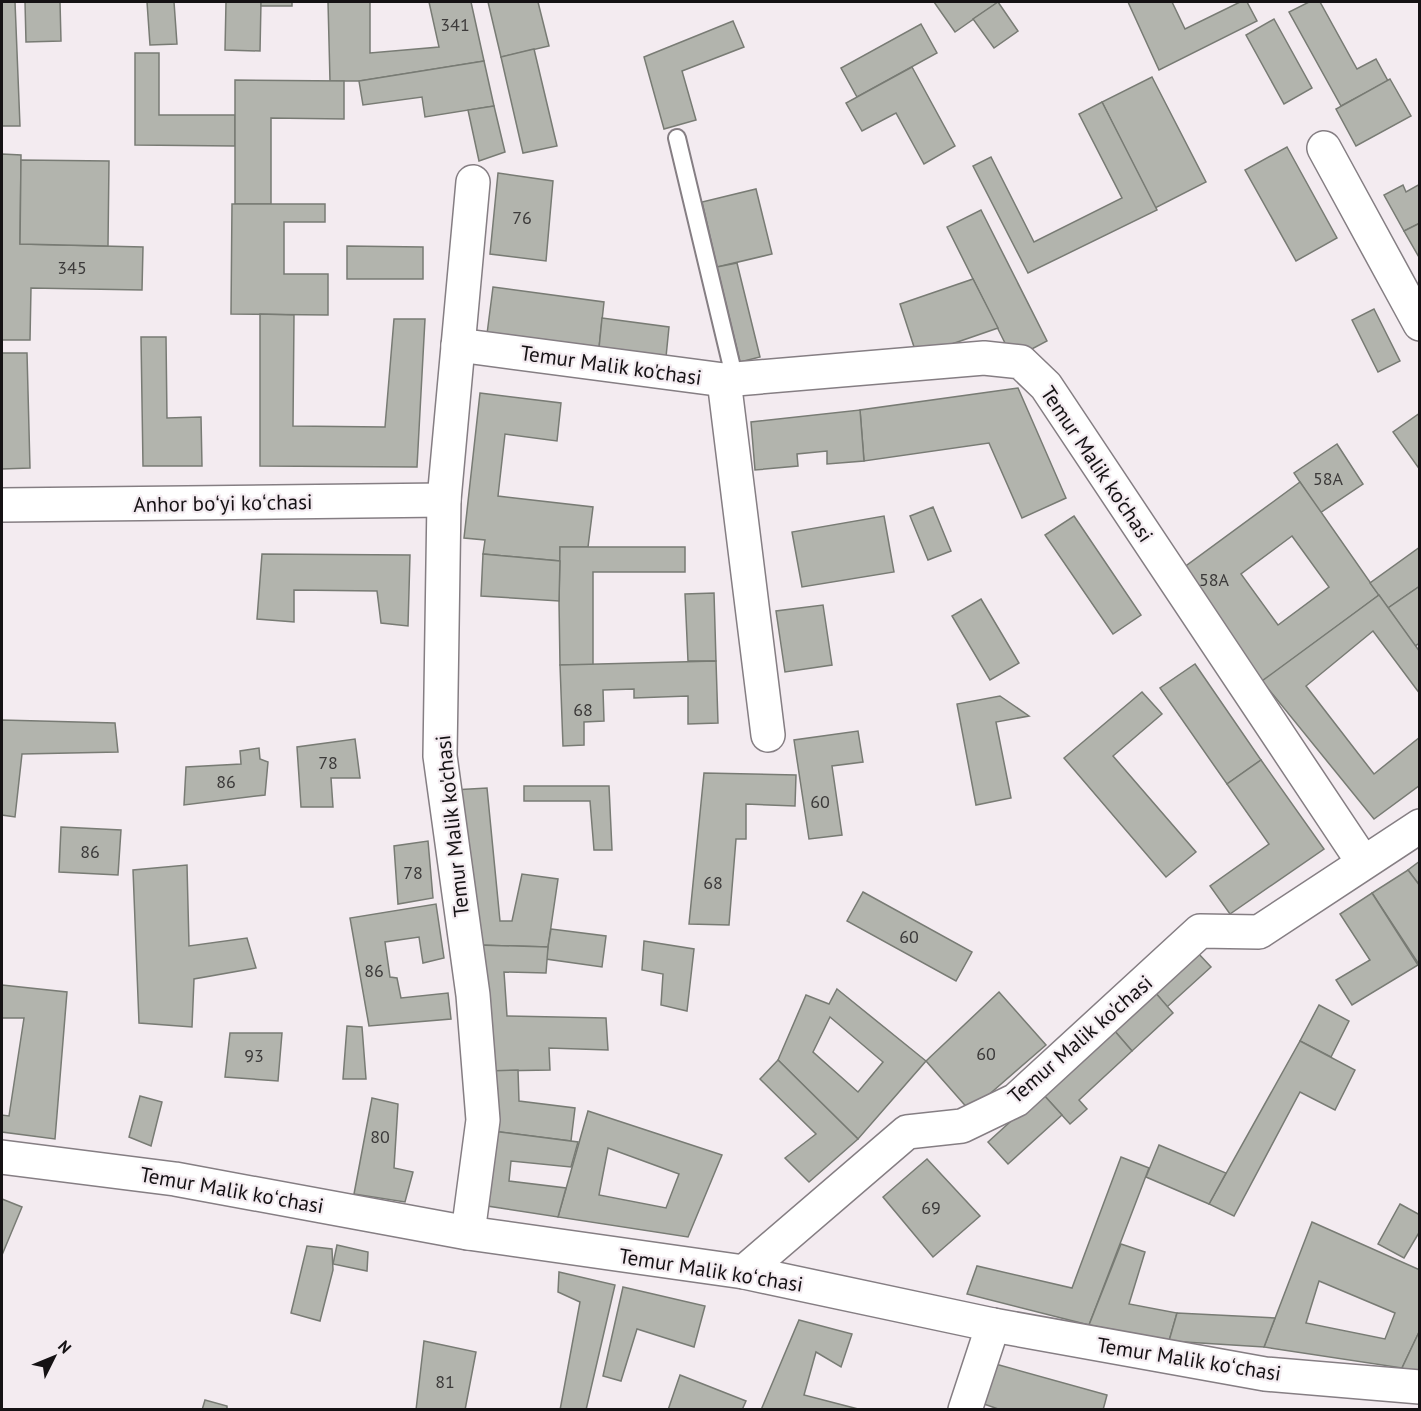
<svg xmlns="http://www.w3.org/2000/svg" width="1421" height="1411" font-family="'PT Sans',sans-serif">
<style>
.building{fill:#b2b4ad;stroke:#787b74;stroke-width:1.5;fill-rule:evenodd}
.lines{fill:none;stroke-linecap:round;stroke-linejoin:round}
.service-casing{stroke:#857e83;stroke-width:20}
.minor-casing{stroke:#857e83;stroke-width:36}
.service{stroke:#fff;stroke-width:16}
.minor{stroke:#fff;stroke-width:33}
.labels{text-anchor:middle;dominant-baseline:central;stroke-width:4.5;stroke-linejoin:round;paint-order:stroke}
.number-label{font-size:18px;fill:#3c3a3a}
.street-label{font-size:21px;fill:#151214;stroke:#f3ebf0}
</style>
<rect width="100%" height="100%" fill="#f3ebf0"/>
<g class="building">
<path d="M2,2H15L20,126H2Z"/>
<path d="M25,2H60L61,41L26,42Z"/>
<path d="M147,2H174L177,44L150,45Z"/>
<path d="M226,2H261L260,51L225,50Z"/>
<rect x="261" y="2" width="31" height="4"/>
<path d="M328,2H370V53L439,47L429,2H471L484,61L359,81H330Z"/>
<path d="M488,2H538L549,46L501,57Z"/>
<path d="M934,2H998L955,32Z"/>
<path d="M998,2L1018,31L994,48L973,19Z"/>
<path d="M1128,2H1172L1185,29L1240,2H1247L1257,21L1159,70Z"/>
<path d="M1309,2H1320L1357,69L1376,59L1388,81L1341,106L1289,12Z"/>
<path d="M1274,19L1312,88L1284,104L1246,35Z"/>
<path d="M733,21L744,47L682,71L696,120L664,129L644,57Z"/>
<path d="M921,24L937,53L857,97L841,68Z"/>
<path d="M534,49L557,146L523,153L501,57Z"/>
<path d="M135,53H159V115H235V146L135,145Z"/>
<path d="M484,61L494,106L425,117L422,97L363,105L359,81Z"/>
<path d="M912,67L955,146L924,164L896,113L862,131L846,103Z"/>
<path d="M1152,77L1206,182L1155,208L1102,102Z"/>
<path d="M1390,79L1411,116L1356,146L1336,109Z"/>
<path d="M235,80L344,81V119L271,118V204H235Z"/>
<path d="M1102,102L1157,210L1028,273L973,166L991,157L1034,242L1122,198L1079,114Z"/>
<path d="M494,106L505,152L479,161L468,110Z"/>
<path d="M1287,147L1337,238L1296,261L1245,170Z"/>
<path d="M2,154L21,155L20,244L143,247L142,290L31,288L30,340H2Z"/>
<path d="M21,160L109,161L108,246L20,244Z"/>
<path d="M498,173L553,181L546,261L490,254Z"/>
<path d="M1420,184V223L1404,231L1384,195L1403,185L1406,192Z"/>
<path d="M756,189L772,254L717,267L702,202Z"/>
<path d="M232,204H325V222H284V274H328V315L231,314Z"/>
<path d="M981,210L1047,341L1013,359L947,227Z"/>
<path d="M1420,223V259L1404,231Z"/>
<path d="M347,246L423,247V279H347Z"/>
<path d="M737,263L760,357L740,362L717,267Z"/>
<path d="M973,279L998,328L917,356L900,304Z"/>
<path d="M493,287L604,302L599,348L487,334Z"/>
<path d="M1374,309L1400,361L1378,372L1352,320Z"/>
<path d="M260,314L294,315L293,426L385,427L394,319H425L417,467L260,466Z"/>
<path d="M602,318L669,327L666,357L599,348Z"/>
<path d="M141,337H166L167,418L201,417L202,466H143Z"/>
<path d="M2,353H27L30,468L2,469Z"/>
<path d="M1018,388L1066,498L1022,518L989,443L864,461L860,410Z"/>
<path d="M480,393L561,403L557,441L505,434L498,496L593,507L588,547H560V561L483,554L485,540L464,538Z"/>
<path d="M860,410L864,461L827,464V451L797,454L798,466L755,470L751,422Z"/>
<path d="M1420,413V470L1393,432Z"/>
<path d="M1337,444L1363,484L1320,513L1294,473Z"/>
<path d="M1300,482L1379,595L1262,682L1179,571ZM1292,536L1329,587L1278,625L1241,574Z"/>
<path d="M933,507L951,551L928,560L910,516Z"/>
<path d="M884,516L894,572L802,587L792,532Z"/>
<path d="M1074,516L1141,615L1113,634L1045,535Z"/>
<path d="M560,547H685V572H593V665H560L559,601Z"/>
<path d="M1420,547V586L1388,608L1370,583Z"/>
<path d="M262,554L410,555L408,626L381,623L377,591L294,590V622L257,619Z"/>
<path d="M483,554L560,561L559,601L481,596Z"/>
<path d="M1420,586V643L1415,646L1388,608Z"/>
<path d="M714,593L716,661H688L685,594Z"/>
<path d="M1379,595L1420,652V694L1373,631L1306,686L1374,774L1420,737V785L1374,819L1262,681Z"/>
<path d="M981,599L1019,663L990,680L952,616Z"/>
<path d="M823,605L832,665L785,672L776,611Z"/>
<path d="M716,661L718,723L688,724V696L634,698V689L603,690L604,721L584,722V745L563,746L560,665Z"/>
<path d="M1195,664L1261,760L1227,784L1160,688Z"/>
<path d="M1142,692L1162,714L1113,756L1196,852L1166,877L1064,758Z"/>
<path d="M1000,696L1029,716L996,722L1011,798L976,805L957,704Z"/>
<path d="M2,720L115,723L118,752L22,754L15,817L2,815Z"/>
<path d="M858,731L863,762L832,766L842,835L809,839L794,740Z"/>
<path d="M355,739L360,778H331L333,807H301L297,747Z"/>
<path d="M259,748L260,759L268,762L265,795L184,805L186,767L241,764L240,751Z"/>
<path d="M1261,760L1324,849L1230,914L1210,886L1269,844L1227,784Z"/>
<path d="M704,773L796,775L795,806L746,804V839H736L729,925L689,924Z"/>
<path d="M524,786H609L612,850H594L590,801H524Z"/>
<path d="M487,788L500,921H512L522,874L558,879L548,947L477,945L453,790Z"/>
<path d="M61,827L121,830L118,875L59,872Z"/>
<path d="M428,841L433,898L398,904L394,846Z"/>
<path d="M1420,861V886L1408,870Z"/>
<path d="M187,865L189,946L247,938L256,968L194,979L192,1027L139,1023L133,870Z"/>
<path d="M1408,870L1420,886V966L1372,893Z"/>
<path d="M863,892L972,952L956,981L847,921Z"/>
<path d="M1372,893L1418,965L1352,1005L1336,980L1370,960L1340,914Z"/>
<path d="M436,904L444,958L423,963L419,937L385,942L390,977L397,978L401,998L448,993L451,1019L369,1026L350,918Z"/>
<path d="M551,929L606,936L602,967L546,959Z"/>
<path d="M644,941L694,949L687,1011L661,1005L663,974L642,970Z"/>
<path d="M477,945L548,947L546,973L504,972L507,1016L606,1018L608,1050L549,1048L550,1070L488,1071Z"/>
<path d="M1197,952L1211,967L1167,1007L1154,991Z"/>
<path d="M2,985L67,992L55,1139L2,1132V1115L9,1116L24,1018H2Z"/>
<path d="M837,989L926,1061L858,1139L778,1060L806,995L829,1004ZM830,1017L883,1062L858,1092L813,1052Z"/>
<path d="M1154,991L1173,1013L1132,1051L1113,1029Z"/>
<path d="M999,992L1046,1045L970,1111L926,1061Z"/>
<path d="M1319,1005L1349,1021L1331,1057L1300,1041Z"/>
<path d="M347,1026L362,1027L366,1079H343Z"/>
<path d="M1113,1029L1132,1051L1079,1100L1087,1109L1070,1124L1042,1093Z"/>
<path d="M230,1033H282L278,1081L225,1077Z"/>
<path d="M1300,1041L1355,1070L1335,1110L1300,1092L1234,1216L1209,1204Z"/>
<path d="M778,1060L858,1139L809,1182L785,1158L816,1134L760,1079Z"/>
<path d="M518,1070L519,1101L575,1108L571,1141L492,1131L488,1071Z"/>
<path d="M1042,1093L1062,1115L1008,1164L988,1142Z"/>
<path d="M140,1096L162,1102L151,1146L129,1137Z"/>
<path d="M372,1098L398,1104L394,1168L413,1172L405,1202L354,1194Z"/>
<path d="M588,1111L722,1155L688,1237L558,1217ZM608,1148L679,1174L666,1208L599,1195Z"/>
<path d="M492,1131L578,1142L571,1167L511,1161L509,1181L566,1188L558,1217L481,1205Z"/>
<path d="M1159,1145L1226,1173L1209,1204L1146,1177Z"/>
<path d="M1121,1157L1149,1168L1089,1325L967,1294L977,1266L1072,1288Z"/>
<path d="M927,1159L980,1216L933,1257L883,1197Z"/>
<path d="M2,1199L22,1207L2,1255Z"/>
<path d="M1400,1204L1420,1215V1231L1404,1258L1378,1244Z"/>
<path d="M1312,1222L1420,1270V1330L1402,1368L1264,1347ZM1319,1281L1395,1313L1385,1339L1306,1323Z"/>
<path d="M1121,1244L1145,1252L1129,1304L1177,1313L1169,1341L1089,1325Z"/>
<path d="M337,1245L368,1252L367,1271L333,1264Z"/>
<path d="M307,1246L332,1249L333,1270L320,1321L291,1313Z"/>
<path d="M559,1272L615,1285L586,1410H560L580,1302L558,1292Z"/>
<path d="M623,1287L705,1306L694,1347L637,1329L621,1381L603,1376Z"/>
<path d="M1177,1313L1275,1318L1264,1347L1169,1341Z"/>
<path d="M799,1320L852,1334L841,1367L816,1352L804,1395L862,1410H761Z"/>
<path d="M1420,1330V1376L1402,1368Z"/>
<path d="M424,1341L476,1352L465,1410H416Z"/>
<path d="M992,1363L1107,1395L1103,1410H1001L981,1403Z"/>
<path d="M680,1375L746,1401L742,1410H668Z"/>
<path d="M205,1400L227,1406V1410H202Z"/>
</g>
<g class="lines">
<g class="service-casing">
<path id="service" d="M677,138L735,380"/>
</g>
<g class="minor-casing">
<g id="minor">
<path d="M1324,148L1420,324"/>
<path d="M458,345L724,380L984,358L1021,362L1046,386L1363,862"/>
<path d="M724,380L768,735"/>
<path d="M2,505L444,500"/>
<path d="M2,1157L175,1179L468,1233L744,1272L993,1325L1265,1374L1420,1387"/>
<path d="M468,1233L483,1120L473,995L440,756L444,500L473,182"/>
<path d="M744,1272L907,1132L962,1126L1016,1100L1200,931L1259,932L1420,826"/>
<path d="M965,1410L993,1325"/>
</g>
</g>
<use href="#service" class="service"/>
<use href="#minor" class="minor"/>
</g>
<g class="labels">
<g class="number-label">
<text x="455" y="24">341</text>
<text x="522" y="217">76</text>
<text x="72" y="267">345</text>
<text x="1328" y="478">58А</text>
<text x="1214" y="579">58А</text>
<text x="583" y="709">68</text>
<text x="328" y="762">78</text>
<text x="226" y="781">86</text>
<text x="820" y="801">60</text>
<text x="90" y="851">86</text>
<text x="413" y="872">78</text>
<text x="713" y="882">68</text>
<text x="909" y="936">60</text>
<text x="374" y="970">86</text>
<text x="986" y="1053">60</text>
<text x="254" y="1055">93</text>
<text x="380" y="1136">80</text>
<text x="931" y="1207">69</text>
<text x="445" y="1381">81</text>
</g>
<g class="street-label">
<text transform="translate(611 365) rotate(8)">Temur Malik ko'chasi</text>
<text transform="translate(1097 464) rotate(56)">Temur Malik ko'chasi</text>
<text transform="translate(223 503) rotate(-1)">Anhor boʻyi koʻchasi</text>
<text transform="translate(452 826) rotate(-96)">Temur Malik ko'chasi</text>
<text transform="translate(1080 1039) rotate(-41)">Temur Malik ko'chasi</text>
<text transform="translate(232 1190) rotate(10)">Temur Malik koʻchasi</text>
<text transform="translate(711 1270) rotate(9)">Temur Malik koʻchasi</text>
<text transform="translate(1189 1359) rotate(9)">Temur Malik koʻchasi</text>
</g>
</g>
<rect width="1421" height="1411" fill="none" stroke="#151214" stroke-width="6"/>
<g transform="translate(54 1357) rotate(47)" stroke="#f3ebf0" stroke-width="4.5" paint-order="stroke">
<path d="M0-4.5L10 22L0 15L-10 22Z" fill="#151214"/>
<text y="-9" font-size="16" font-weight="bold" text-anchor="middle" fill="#151214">N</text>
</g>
</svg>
